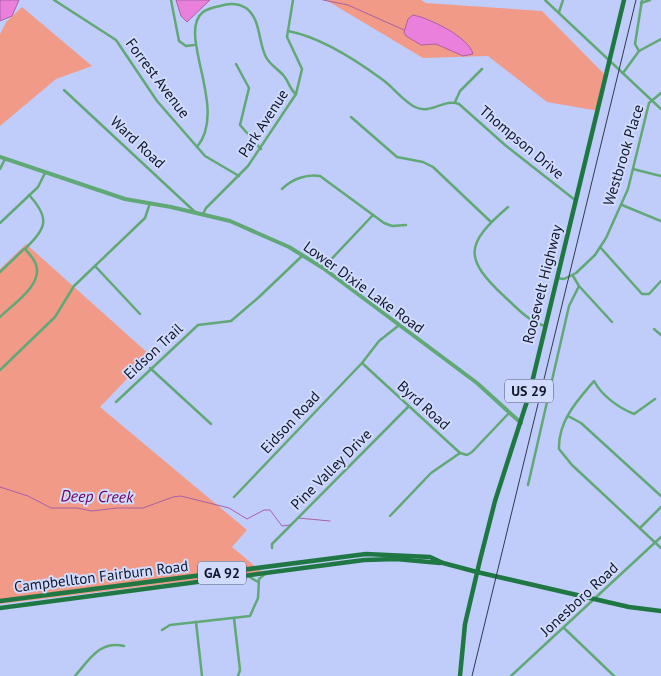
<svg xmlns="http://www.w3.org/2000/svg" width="661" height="676" font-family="'PT Sans',sans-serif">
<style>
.green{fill:#f19a88}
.water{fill:#ea80db;stroke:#a960a6}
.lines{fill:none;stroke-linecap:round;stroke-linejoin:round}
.stream{stroke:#a960a6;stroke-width:1}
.minor{stroke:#60a876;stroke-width:2.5}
.tertiary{stroke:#60a876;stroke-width:4}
.primary{stroke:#1f7843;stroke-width:4.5}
.rail{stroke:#323951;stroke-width:1}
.labels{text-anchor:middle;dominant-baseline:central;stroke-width:4;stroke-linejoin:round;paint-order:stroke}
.shield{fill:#d1dbfd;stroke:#4b526a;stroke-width:1}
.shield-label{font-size:14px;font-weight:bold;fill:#12172b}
.street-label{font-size:15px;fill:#12172b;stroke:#d1dbfd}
.water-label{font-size:16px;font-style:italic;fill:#690360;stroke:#d1dbfd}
</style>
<rect width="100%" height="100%" fill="#c0cdfa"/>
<g class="green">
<path d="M326,0H421L426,3L542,11L607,77L599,111L547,102L488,56L423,58Z"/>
<path d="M22,7L92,66L56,79L0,126V34L6,22Z"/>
<path d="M26,244L150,355L100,407L247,530L232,547L262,572L0,604V269Z"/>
</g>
<g class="water">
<path d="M0,0H19L12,16L0,21Z"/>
<path d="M176,0H210L187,22L181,16Z"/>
<path d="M413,15C429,18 469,37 473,54L463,56L436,44L421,45L406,36L404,32L408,19Z"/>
</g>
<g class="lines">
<g class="stream">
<path d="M323,0L348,5L404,30"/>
<path d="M0,487L28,496L51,508H77L92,511L117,508H143L173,497L181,496L229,508L247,519L264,510H270L282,526L290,525"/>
<path d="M298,518L330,521"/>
</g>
<g class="minor">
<path d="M54,0L116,40L157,101L205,156L239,176"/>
<path d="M171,0L179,41L186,46L194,45"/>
<path d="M545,0L661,109"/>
<path d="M641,3L650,0"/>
<path d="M559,12L563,0"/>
<path d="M288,31C320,37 356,60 383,80C394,88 403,101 415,107C431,115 444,98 459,104L505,145L575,200"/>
<path d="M639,51L661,39"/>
<path d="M236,64L249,88L240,125L261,149"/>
<path d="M623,73L639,51L635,44L642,0"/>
<path d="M64,90L195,212"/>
<path d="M455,102L460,91L482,69"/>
<path d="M351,117L397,157L423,162L433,167L491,222"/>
<path d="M197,147C229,109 176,33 203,12C207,9 215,7 220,6C229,3 238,3 246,8C261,19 258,42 266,57C270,65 278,69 284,76C289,82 290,90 296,94"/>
<path d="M0,169L5,159"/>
<path d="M633,169L661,176"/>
<path d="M282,189C292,179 306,174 320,176L384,223L392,226L406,225"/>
<path d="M622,205L661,221"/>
<path d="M508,207C465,244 463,258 505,297C517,308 528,321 545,326"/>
<path d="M203,214L206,208L248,166L296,94L302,69L287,37L293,0"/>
<path d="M0,223L38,187L45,173"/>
<path d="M600,247L642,294H649L661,281"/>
<path d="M95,266L140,314"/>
<path d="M323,268L373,215"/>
<path d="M0,272L24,249"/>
<path d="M573,276L579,286L612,322"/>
<path d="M557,278L564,279L576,273L595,255L606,238L628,189L649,103L661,93"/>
<path d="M0,317C13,304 43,285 36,265C34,258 29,254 25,249C46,228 51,219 29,195"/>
<path d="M398,326L379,341L362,363L460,453L467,455L472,452L509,413"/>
<path d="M654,329L661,335"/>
<path d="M150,368L211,424"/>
<path d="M0,370L55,317L74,286L145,218L150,203"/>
<path d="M655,399L634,414C619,408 602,396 594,381C577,401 558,421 559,449L572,465L661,548"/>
<path d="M116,402L198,325L231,321L259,297L302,256"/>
<path d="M568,416L581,423L661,496"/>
<path d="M528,485L569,306L579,286"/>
<path d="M234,497L362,363"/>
<path d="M390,516L431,473L460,453"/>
<path d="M640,528L661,507"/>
<path d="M272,548V544L284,532L408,407"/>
<path d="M248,576L258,582"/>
<path d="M234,618L240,670L238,676"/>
<path d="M196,622L202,676"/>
<path d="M564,628L614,676"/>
<path d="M162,630L170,625L250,616L258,598L259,579L265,574"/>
<path d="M75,676C89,660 100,640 124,646"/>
<path d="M511,676L661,537"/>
</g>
<path class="tertiary" d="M0,157L125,199L171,207L230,221L289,247L323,268L477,383L521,423"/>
<g class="primary">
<path d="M0,601L366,554L430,557L443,563L477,572L629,607L661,611"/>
<path d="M0,608L364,560L396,559L440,563"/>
<path d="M460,676L465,624L480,560L495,501L529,395L624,0"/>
</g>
<path class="rail" d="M472,676L636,0"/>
</g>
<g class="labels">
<g class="shield">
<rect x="505" y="379.5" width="48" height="23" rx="4"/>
<rect x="198" y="561.5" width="48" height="23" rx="4"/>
</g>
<g class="shield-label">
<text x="529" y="391">US 29</text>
<text x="222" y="573">GA 92</text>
</g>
<g class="street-label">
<text transform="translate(158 78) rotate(53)">Forrest Avenue</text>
<text transform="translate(263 123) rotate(-57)">Park Avenue</text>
<text transform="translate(138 142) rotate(43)">Ward Road</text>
<text transform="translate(522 142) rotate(40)">Thompson Drive</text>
<text transform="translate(623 155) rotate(-73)">Westbrook Place</text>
<text transform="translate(542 284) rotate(-76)">Roosevelt Highway</text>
<text transform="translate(364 287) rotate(36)">Lower Dixie Lake Road</text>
<text transform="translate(153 351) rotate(-43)">Eidson Trail</text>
<text transform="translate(424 405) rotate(42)">Byrd Road</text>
<text transform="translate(290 422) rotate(-47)">Eidson Road</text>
<text transform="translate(331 469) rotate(-45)">Pine Valley Drive</text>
<text transform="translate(101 576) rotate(-7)">Campbellton Fairburn Road</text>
<text transform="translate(579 599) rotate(-43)">Jonesboro Road</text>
</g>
<g class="water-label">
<text transform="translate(97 496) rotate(1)">Deep Creek</text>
</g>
</g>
</svg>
